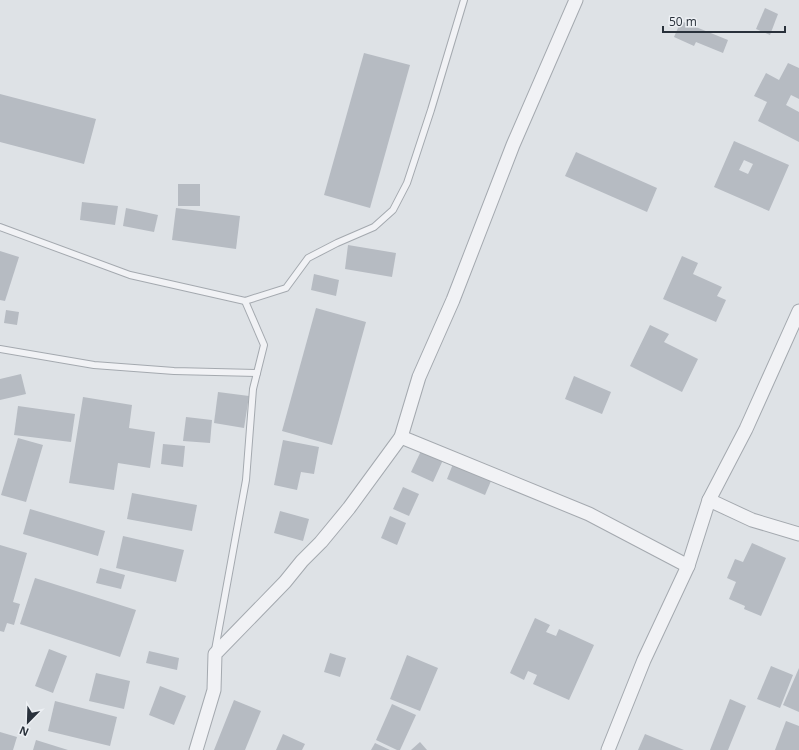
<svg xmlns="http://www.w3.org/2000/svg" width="799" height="750" font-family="'Open Sans',sans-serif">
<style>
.building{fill:#b6bbc2;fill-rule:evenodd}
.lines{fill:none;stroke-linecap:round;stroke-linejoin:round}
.lane-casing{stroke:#a4a9af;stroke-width:8}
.street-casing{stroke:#a4a9af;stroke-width:15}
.lane{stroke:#f1f2f5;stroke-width:6}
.street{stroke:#f1f2f5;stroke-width:13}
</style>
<rect width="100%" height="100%" fill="#dee2e6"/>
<g class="building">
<path d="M765,8L778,14L770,35L756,29Z"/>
<path d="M681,21L728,40L723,53L696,42L694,46L674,37Z"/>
<path d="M364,53L410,65L370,208L324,195Z"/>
<path d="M788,63L799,68V99L791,95L786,105L799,112V142L758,121L767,102L754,96L766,73L779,80Z"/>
<path d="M0,94L96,119L84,164L0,142Z"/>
<path d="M734,141L789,165L769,211L714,187ZM744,160L753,164L748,174L739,170Z"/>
<path d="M576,152L657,188L647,212L565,176Z"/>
<rect x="178" y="184" width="22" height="22"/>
<path d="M82,202L118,206L115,225L80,220Z"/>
<path d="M126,208L158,215L154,232L123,226Z"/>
<path d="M176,208L240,216L236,249L172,240Z"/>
<path d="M348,245L396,253L392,277L345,269Z"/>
<path d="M0,251L19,257L5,301L0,300Z"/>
<path d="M682,256L698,263L693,274L722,287L717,296L726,300L716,322L663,299Z"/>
<path d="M314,274L339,280L336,296L311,290Z"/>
<path d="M316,308L366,322L332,445L282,431Z"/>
<path d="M6,310L19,312L17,325L4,323Z"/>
<path d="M650,325L669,334L664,342L698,359L682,392L630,366Z"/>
<path d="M21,374L26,394L0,400V379Z"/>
<path d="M574,376L611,392L602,414L565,399Z"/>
<path d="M218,392L249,396L244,428L214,423Z"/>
<path d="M83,397L132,405L129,428L155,432L150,468L118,463L114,490L69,483Z"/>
<path d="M18,406L75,414L71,442L14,435Z"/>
<path d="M186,417L212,420L210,443L183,441Z"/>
<path d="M18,438L43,445L26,502L1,495Z"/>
<path d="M283,440L319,447L314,474L301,472L297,490L274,485Z"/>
<path d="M163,444L185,446L183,467L161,464Z"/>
<path d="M421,451L443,460L433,482L411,472Z"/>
<path d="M453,464L491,481L485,495L447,479Z"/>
<path d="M403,487L419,494L409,516L393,509Z"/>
<path d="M132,493L197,505L192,531L127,519Z"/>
<path d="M30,509L105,531L98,556L23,534Z"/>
<path d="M280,511L309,519L303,541L274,533Z"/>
<path d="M390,516L406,523L397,545L381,538Z"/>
<path d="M123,536L184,550L176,582L116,568Z"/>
<path d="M752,543L786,558L761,616L744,609L745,606L729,599L736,582L727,578L735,559L743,562Z"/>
<path d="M0,545L27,553L13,602L20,604L14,625L7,623L4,632L0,631Z"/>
<path d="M100,568L125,575L121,589L96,583Z"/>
<path d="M35,578L136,610L120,657L20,624Z"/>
<path d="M535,618L550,625L546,632L556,636L559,629L594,645L569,700L533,684L537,675L528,671L524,680L510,673Z"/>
<path d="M49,649L67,656L53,693L35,686Z"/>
<path d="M149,651L179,658L177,670L146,663Z"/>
<path d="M330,653L346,658L340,677L324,672Z"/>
<path d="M407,655L438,668L420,711L390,699Z"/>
<path d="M771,666L793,675L780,708L757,699Z"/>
<path d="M799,668V712L783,705Z"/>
<path d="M96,673L130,681L124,709L89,701Z"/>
<path d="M160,686L186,696L174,725L149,715Z"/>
<path d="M730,699L746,706L728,750H710Z"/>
<path d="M234,700L261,711L245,750H214Z"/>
<path d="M55,701L117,717L110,746L48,731Z"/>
<path d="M392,704L416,715L400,750H397L376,740Z"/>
<path d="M786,721L799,726V750H775Z"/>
<path d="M0,732L17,737L13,750H0Z"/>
<path d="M283,734L305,744L302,750H276Z"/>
<path d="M645,734L684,750H638Z"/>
<path d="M36,740L68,750H33Z"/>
<path d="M420,742L427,750H411Z"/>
<path d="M375,743L390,750H371Z"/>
</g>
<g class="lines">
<g class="lane-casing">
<g id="lane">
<path d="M0,227L130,275L245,301L286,288L308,258L337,243L374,227L393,210L407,183L431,110L464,0"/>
<path d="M0,349L94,365L174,371L257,373"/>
<path d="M215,650L246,480L253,389L264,345L245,301"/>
</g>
</g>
<g class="street-casing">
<g id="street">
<path d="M401,437L589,514L688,566"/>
<path d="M709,500L752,520L799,534"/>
<path d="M196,750L214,690L215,654L285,582L302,561L321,542L349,508L401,437L419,377L453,300L513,145L576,0"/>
<path d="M608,750L644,660L688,566L709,500L746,429L799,311"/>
</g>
</g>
<use href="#lane" class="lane"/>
<use href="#street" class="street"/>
</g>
<g transform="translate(28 722) rotate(203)" stroke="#edf0f4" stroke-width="3" paint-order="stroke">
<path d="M0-3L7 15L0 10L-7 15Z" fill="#29313b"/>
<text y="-6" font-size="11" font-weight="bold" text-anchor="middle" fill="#29313b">N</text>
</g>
<path d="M663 26v6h122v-6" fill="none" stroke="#29313b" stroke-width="2"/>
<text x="669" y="26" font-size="12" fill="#29313b" stroke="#edf0f4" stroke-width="3" paint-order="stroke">50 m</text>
</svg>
